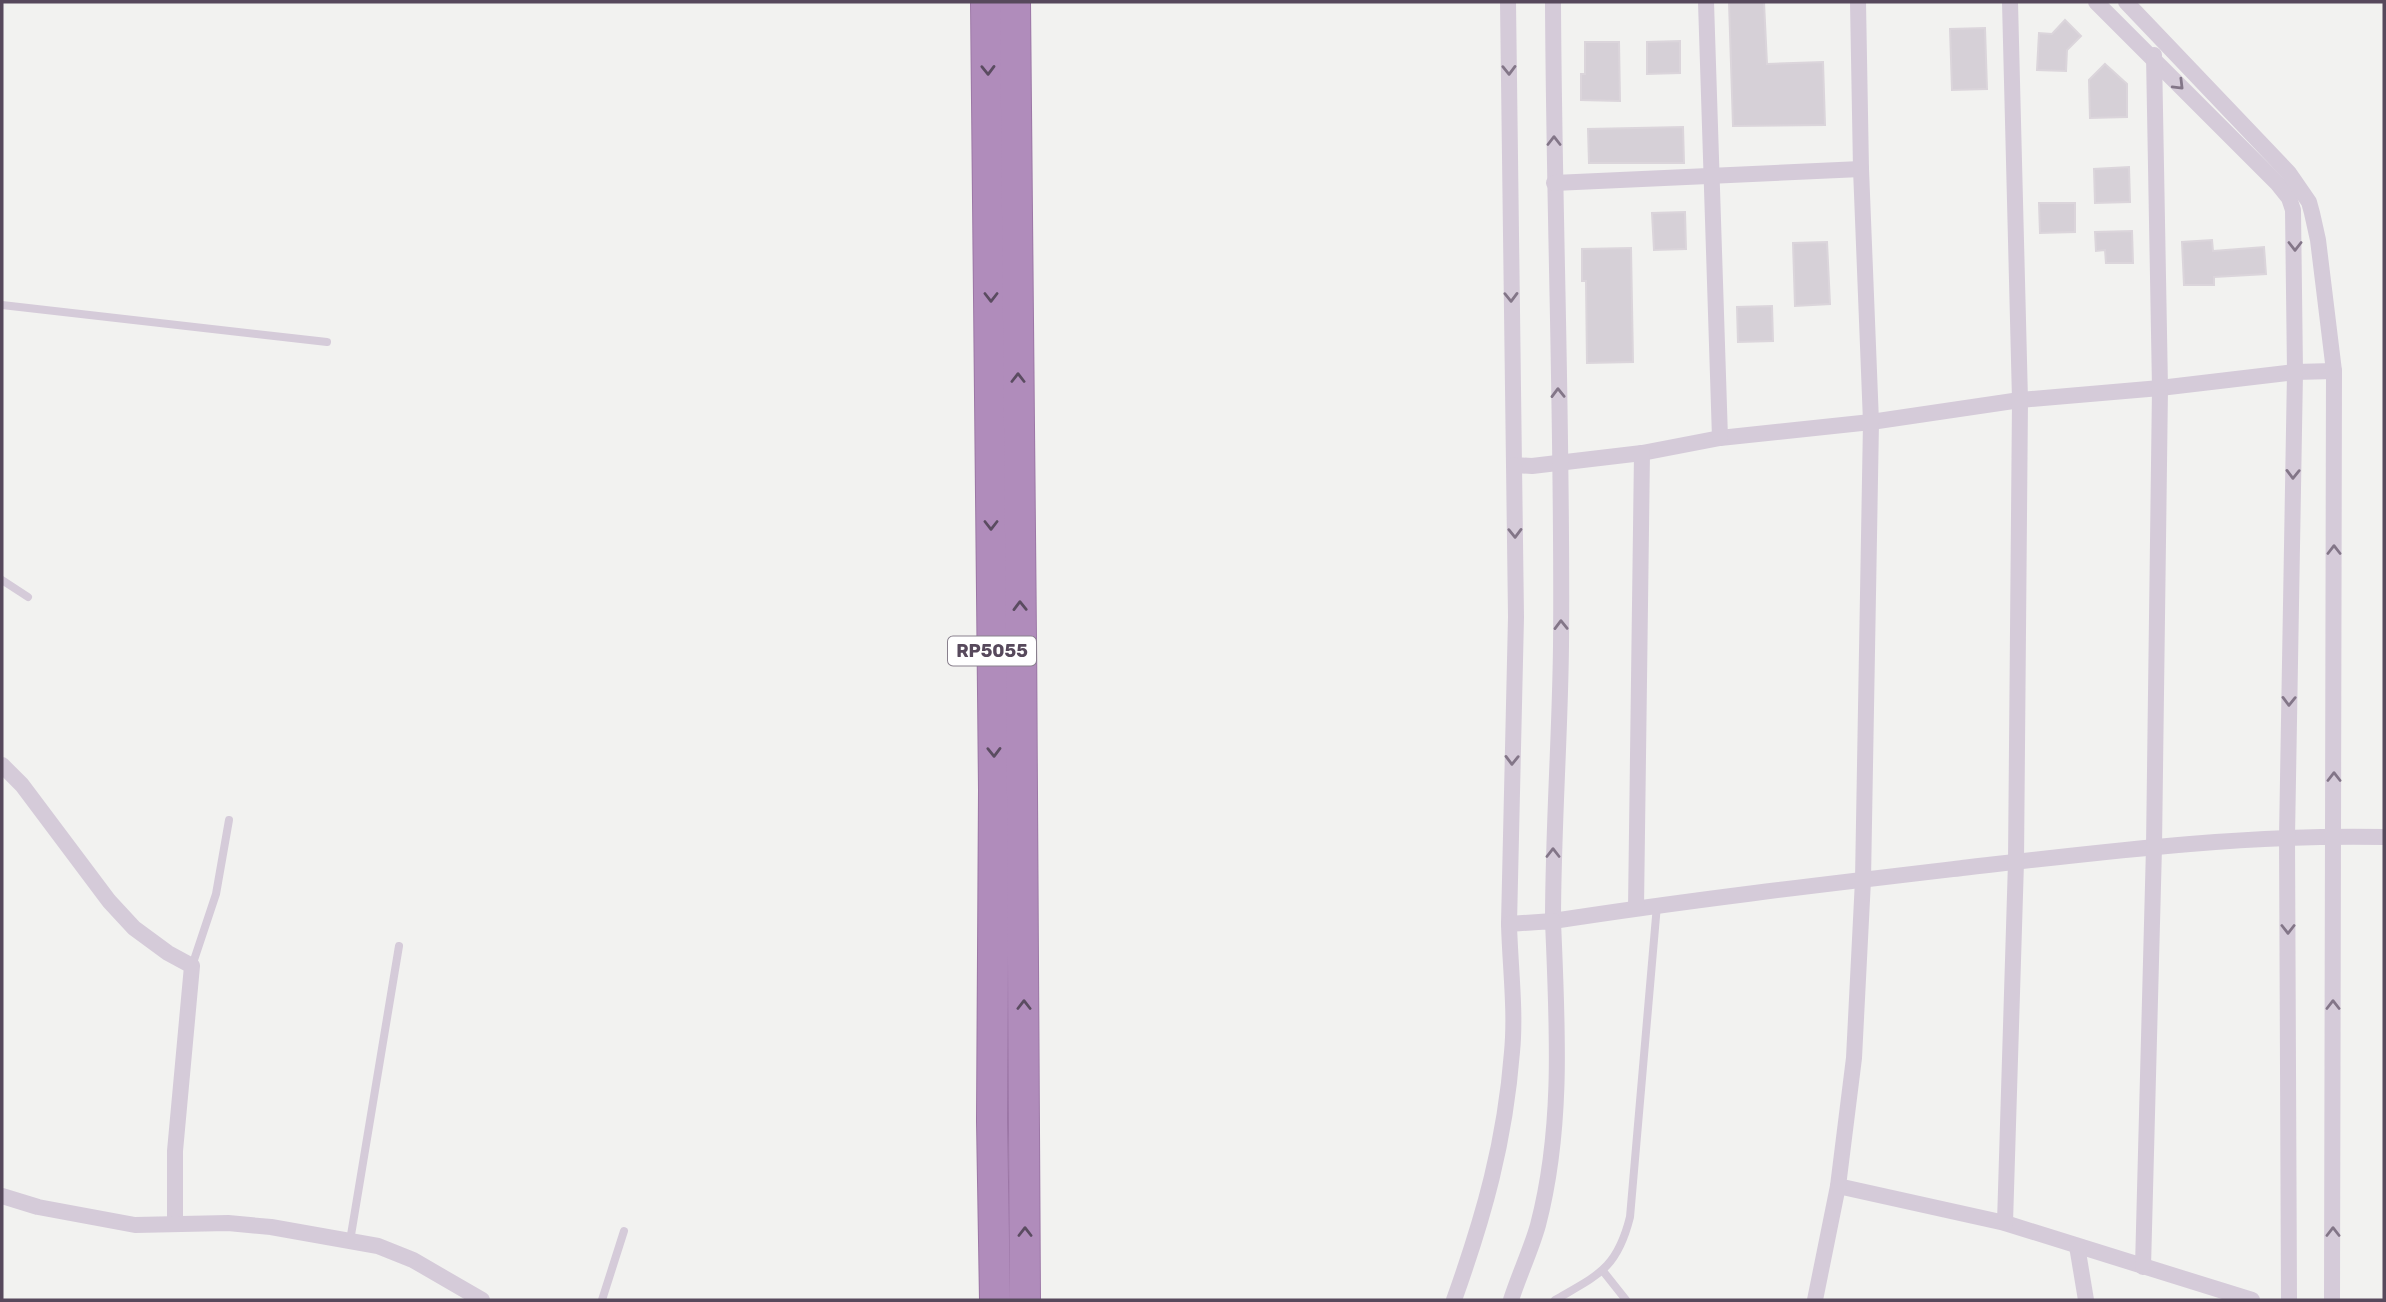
<svg xmlns="http://www.w3.org/2000/svg" width="2386" height="1302" font-family="Rubik,sans-serif">
<style>
.building{fill:#d6d0d7;stroke:#dbd5db;stroke-width:2}
.lines{fill:none;stroke-linecap:round;stroke-linejoin:round}
.highway-casing{stroke:#9c77a6;stroke-width:32}
.lane{stroke:#d5cbd9;stroke-width:8}
.street{stroke:#d5cbd9;stroke-width:16}
.highway{stroke:#b08cbb;stroke-width:30}
.oneway{stroke:#5b4c61}
.oneway2{stroke:#837688}
.labels{text-anchor:middle;dominant-baseline:central;stroke-width:6;stroke-linejoin:round;paint-order:stroke}
.shield{fill:#fff;stroke:#89808d;stroke-width:2}
.shield-label{font-size:18px;font-weight:bold;fill:#57495c}
</style>
<rect width="100%" height="100%" fill="#f2f2f0"/>
<g class="building">
<path d="M1729,2H1764L1767,64L1823,62L1825,125L1733,126Z"/>
<path d="M2065,20L2081,36L2067,50L2066,71L2037,70L2039,33L2052,34Z"/>
<path d="M1985,28L1987,89L1952,90L1950,29Z"/>
<path d="M1680,41V73L1647,74V42Z"/>
<path d="M1585,42H1619L1620,101L1581,100V74H1585Z"/>
<path d="M2105,64L2127,84V117L2090,118L2089,80Z"/>
<path d="M1683,127L1684,163H1589L1588,129Z"/>
<path d="M2129,167L2130,202L2095,203L2094,169Z"/>
<path d="M2039,203H2075V232L2040,233Z"/>
<path d="M1685,212L1686,249L1654,250L1652,213Z"/>
<path d="M2132,231L2133,263H2106L2105,250L2096,251L2095,232Z"/>
<path d="M2212,240L2213,251L2264,247L2266,274L2214,277V285H2184L2182,242Z"/>
<path d="M1827,242L1830,304L1795,306L1793,243Z"/>
<path d="M1631,248L1633,362L1587,363L1586,281H1582V249Z"/>
<path d="M1772,306L1773,341L1738,342L1737,307Z"/>
</g>
<g class="lines">
<g class="highway-casing">
<g id="highway">
<path d="M986,2L994,790L992,1121L995,1300"/>
<path d="M1015,2C1019,435 1024,867 1025,1300"/>
</g>
</g>
<g class="lane">
<path d="M2,305L327,342"/>
<path d="M2,580L28,597"/>
<path d="M192,966L216,894L229,820"/>
<path d="M350,1241L399,946"/>
<path d="M1603,1271L1626,1300"/>
<path d="M602,1300L624,1231"/>
<path d="M1555,1300C1598,1275 1617,1269 1630,1217L1657,905"/>
</g>
<g class="street">
<path d="M1508,2L1514,465L1532,466L1642,453L1720,438L1871,422L2020,400L2160,388L2295,372L2334,371"/>
<path d="M1553,2C1554,217 1563,431 1561,646C1560,738 1553,829 1553,921C1689,900 1826,884 1962,868C2102,852 2243,834 2384,837"/>
<path d="M1706,2L1720,438"/>
<path d="M2096,2L2277,183L2289,198L2293,210L2295,372L2287,837L2289,1300"/>
<path d="M2126,2L2289,173L2309,202L2312,213L2318,240L2334,371L2332,1300"/>
<path d="M1554,183L1861,169"/>
<path d="M2,765L22,785L109,901L134,928L168,953L192,966L175,1151V1224"/>
<path d="M1636,908L1642,453"/>
<path d="M1509,924L1516,617L1514,465"/>
<path d="M1838,1186L2005,1223L2252,1300"/>
<path d="M2,1196L38,1207L135,1225L228,1223L271,1227L378,1246L413,1260L482,1300"/>
<path d="M2005,1223L2016,862L2020,400L2010,2"/>
<path d="M2077,1246L2086,1300"/>
<path d="M2143,1267L2154,847L2160,388L2154,55"/>
<path d="M1454,1300C1484,1216 1505,1142 1512,1052C1516,1011 1510,965 1509,924L1553,921C1557,1022 1564,1126 1538,1225C1531,1250 1519,1275 1511,1300"/>
<path d="M1815,1300L1838,1186L1854,1058L1863,880L1871,422L1861,169L1858,2"/>
</g>
<use href="#highway" class="highway"/>
</g>
<defs><path id="oneway-chevron" d="M-2-3.5L2.5 0L-2 3.5" fill="none" stroke-width="1.6" stroke-linecap="round" stroke-linejoin="round" transform="scale(1.75)"/></defs>
<g class="oneway">
<use href="#oneway-chevron" transform="translate(988 70) rotate(89)"/>
<use href="#oneway-chevron" transform="translate(991 297) rotate(90)"/>
<use href="#oneway-chevron" transform="translate(1018 378) rotate(-90)"/>
<use href="#oneway-chevron" transform="translate(991 525) rotate(90)"/>
<use href="#oneway-chevron" transform="translate(1020 606) rotate(-91)"/>
<use href="#oneway-chevron" transform="translate(994 752) rotate(89)"/>
<use href="#oneway-chevron" transform="translate(1024 1005) rotate(-90)"/>
<use href="#oneway-chevron" transform="translate(1025 1232) rotate(-90)"/>
</g>
<g class="oneway2">
<use href="#oneway-chevron" transform="translate(1509 70) rotate(89)"/>
<use href="#oneway-chevron" transform="translate(2179 85) rotate(45)"/>
<use href="#oneway-chevron" transform="translate(1554 141) rotate(-90)"/>
<use href="#oneway-chevron" transform="translate(2295 246) rotate(90)"/>
<use href="#oneway-chevron" transform="translate(1511 297) rotate(89)"/>
<use href="#oneway-chevron" transform="translate(1558 393) rotate(-91)"/>
<use href="#oneway-chevron" transform="translate(2293 474) rotate(91)"/>
<use href="#oneway-chevron" transform="translate(1515 533) rotate(89)"/>
<use href="#oneway-chevron" transform="translate(2334 550) rotate(-90)"/>
<use href="#oneway-chevron" transform="translate(1561 625) rotate(-91)"/>
<use href="#oneway-chevron" transform="translate(2289 701) rotate(91)"/>
<use href="#oneway-chevron" transform="translate(1512 760) rotate(91)"/>
<use href="#oneway-chevron" transform="translate(2334 777) rotate(-90)"/>
<use href="#oneway-chevron" transform="translate(1553 853) rotate(-90)"/>
<use href="#oneway-chevron" transform="translate(2288 929) rotate(90)"/>
<use href="#oneway-chevron" transform="translate(2333 1005) rotate(-90)"/>
<use href="#oneway-chevron" transform="translate(2333 1232) rotate(-90)"/>
</g>
<g class="labels">
<rect class="shield" x="948" y="636.5" width="88" height="29" rx="5"/>
<g class="shield-label">
<text x="992" y="651">RP5055</text>
</g>
</g>
<rect width="2386" height="1302" fill="none" stroke="#57495c" stroke-width="7"/>
</svg>
